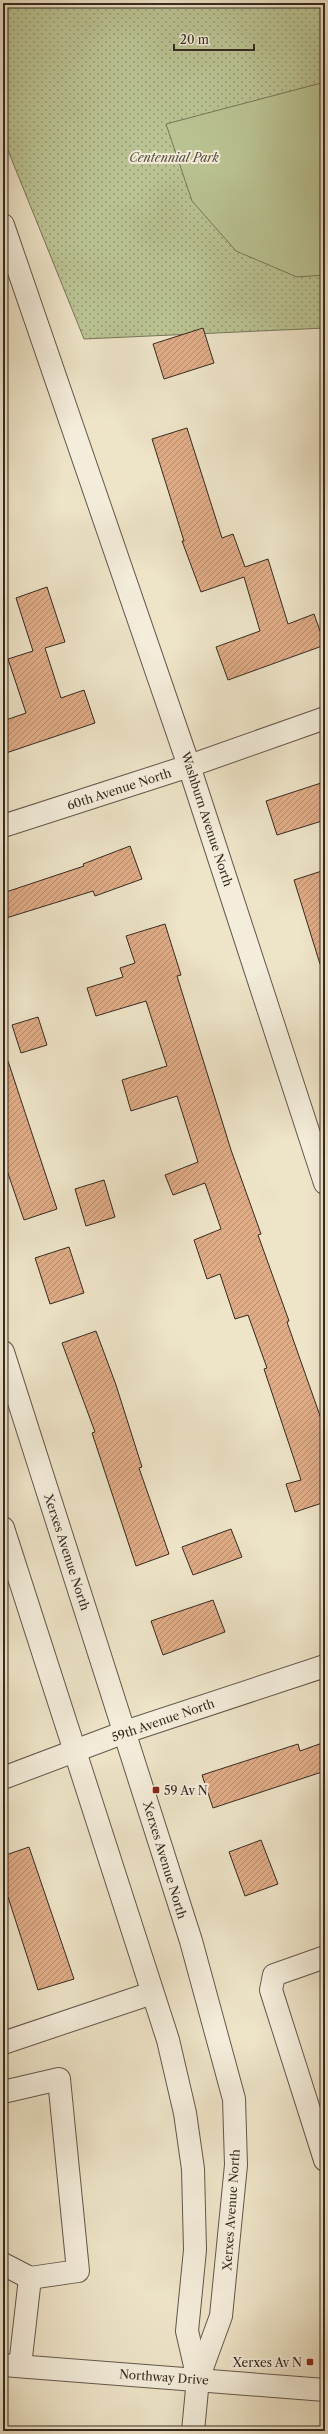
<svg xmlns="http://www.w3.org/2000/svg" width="328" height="2434" font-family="'Libre Caslon Text',serif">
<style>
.green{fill:url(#green-dots);stroke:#78775a}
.pitch{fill:#bbc494;stroke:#78775a}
.building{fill:url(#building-hatch);stroke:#362a21}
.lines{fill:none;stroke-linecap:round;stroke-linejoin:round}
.minor-casing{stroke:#64584b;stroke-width:24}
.minor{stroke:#f4eddb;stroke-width:22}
.poi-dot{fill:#8f2418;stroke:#f4eddb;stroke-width:1.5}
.labels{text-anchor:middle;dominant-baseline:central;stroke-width:4;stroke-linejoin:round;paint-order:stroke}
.park-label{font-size:12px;font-style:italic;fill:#57503e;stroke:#f4eddb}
.street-label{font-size:12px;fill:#362a21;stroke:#f4eddb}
.poi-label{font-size:12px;fill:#362a21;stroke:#f4eddb;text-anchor:start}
</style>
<defs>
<pattern id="green-dots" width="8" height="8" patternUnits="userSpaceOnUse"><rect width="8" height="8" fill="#bbc494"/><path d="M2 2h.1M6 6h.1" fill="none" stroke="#999f78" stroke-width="1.8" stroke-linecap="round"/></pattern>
<pattern id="building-hatch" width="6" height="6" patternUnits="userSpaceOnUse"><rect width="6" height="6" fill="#dfac86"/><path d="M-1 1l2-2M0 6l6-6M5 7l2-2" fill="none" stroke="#b68c6d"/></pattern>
</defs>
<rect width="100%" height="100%" fill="#eee4c8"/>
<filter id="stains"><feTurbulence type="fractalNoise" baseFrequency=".005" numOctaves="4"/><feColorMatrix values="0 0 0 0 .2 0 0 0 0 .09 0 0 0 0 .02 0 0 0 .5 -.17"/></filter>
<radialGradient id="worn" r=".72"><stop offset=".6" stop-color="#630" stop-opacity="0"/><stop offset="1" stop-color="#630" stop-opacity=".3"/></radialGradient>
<path class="green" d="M3,3H325V328L84,339L3,138Z"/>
<path class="pitch" d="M325,82V275L297,277L236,251L192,201L166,124Z"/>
<g class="building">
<path d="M203,328L214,363L164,379L153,344Z"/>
<path d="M187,428L222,538L233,534L245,567L268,559L288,624L314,614L325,645L228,680L216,647L260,631L244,577L201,592L182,541H184L152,439Z"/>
<path d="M47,587L65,642L45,648L61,698L84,690L95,723L3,754V721L26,713L8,659L33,651L16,598Z"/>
<path d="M321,783L325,797V820L277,835L266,801Z"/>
<path d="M130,846L142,879L95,896L93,891L3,919V893L84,866L83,864Z"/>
<path d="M325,870V963L320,964L294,880Z"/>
<path d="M165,924L181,975L177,976L231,1150L261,1234L258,1235L289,1321L287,1322L325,1430V1502L295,1512L286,1484L301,1480L264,1369L267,1368L248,1315L235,1319L220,1274L207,1279L194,1240L221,1229L205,1183L173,1195L165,1175L198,1162L177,1096L131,1111L122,1080L167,1066L146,1001L96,1016L87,988L123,977L120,968L135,963L126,936Z"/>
<path d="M38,1017L47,1045L21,1053L12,1025Z"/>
<path d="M8,1061L57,1209L24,1220L3,1159V1062Z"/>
<path d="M104,1180L115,1217L86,1226L75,1189Z"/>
<path d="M69,1247L84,1293L50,1304L35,1258Z"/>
<path d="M96,1331L116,1385L142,1467L139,1468L169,1554L136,1566L92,1433L95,1432L62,1343Z"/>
<path d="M231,1529L242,1557L193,1575L182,1547Z"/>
<path d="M213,1600L225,1632L163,1655L151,1621Z"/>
<path d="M325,1742V1771L213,1808L202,1775L298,1744L300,1751Z"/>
<path d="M261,1840L278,1884L245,1896L229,1852Z"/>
<path d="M29,1847L74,1979L38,1990L8,1897L3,1899V1856Z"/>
</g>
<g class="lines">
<g class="minor-casing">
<g id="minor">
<path d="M3,225L189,766L325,1183"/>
<path d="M3,826L189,766L325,718"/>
<path d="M3,1352L191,1941L234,2099L236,2165L221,2316L198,2379L193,2431"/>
<path d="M3,1528L168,2040L185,2113L193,2169L195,2250L187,2331L198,2379"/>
<path d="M3,1778L125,1732L325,1666"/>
<path d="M325,1957L274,1975L271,1990L325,2160"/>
<path d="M3,2043L152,1993"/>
<path d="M3,2092L59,2079L78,2271L30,2278L3,2264"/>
<path d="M3,2365L325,2390"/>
<path d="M20,2366L30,2278"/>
</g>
</g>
<use href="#minor" class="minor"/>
</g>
<g class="poi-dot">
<rect x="152" y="1786" width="8" height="8" rx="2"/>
<rect x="306" y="2358" width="8" height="8" rx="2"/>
</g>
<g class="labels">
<g class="park-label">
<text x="174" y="157">Centennial Park</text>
</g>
<g class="street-label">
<text transform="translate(119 789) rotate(-18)">60th Avenue North</text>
<text transform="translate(207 819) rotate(72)">Washburn Avenue North</text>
<text transform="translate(67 1552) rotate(72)">Xerxes Avenue North</text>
<text transform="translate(163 1720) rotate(-19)">59th Avenue North</text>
<text transform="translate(165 1860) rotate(73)">Xerxes Avenue North</text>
<text transform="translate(231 2210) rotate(-86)">Xerxes Avenue North</text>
<text transform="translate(164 2377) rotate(4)">Northway Drive</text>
</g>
<g class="poi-label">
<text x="164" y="1790">59 Av N</text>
<text x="302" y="2362" text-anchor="end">Xerxes Av N</text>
</g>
</g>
<rect width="328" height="2434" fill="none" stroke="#eee4c8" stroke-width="16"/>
<rect x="4" y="4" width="320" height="2426" fill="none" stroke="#362a21" stroke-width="2"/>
<rect x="8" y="8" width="312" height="2418" fill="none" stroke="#362a21"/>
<path d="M174 44v6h80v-6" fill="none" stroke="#362a21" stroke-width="2"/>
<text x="180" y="44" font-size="12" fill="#362a21" stroke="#f4eddb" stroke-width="3" paint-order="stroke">20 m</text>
<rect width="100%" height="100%" filter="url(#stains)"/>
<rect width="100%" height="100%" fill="url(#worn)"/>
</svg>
